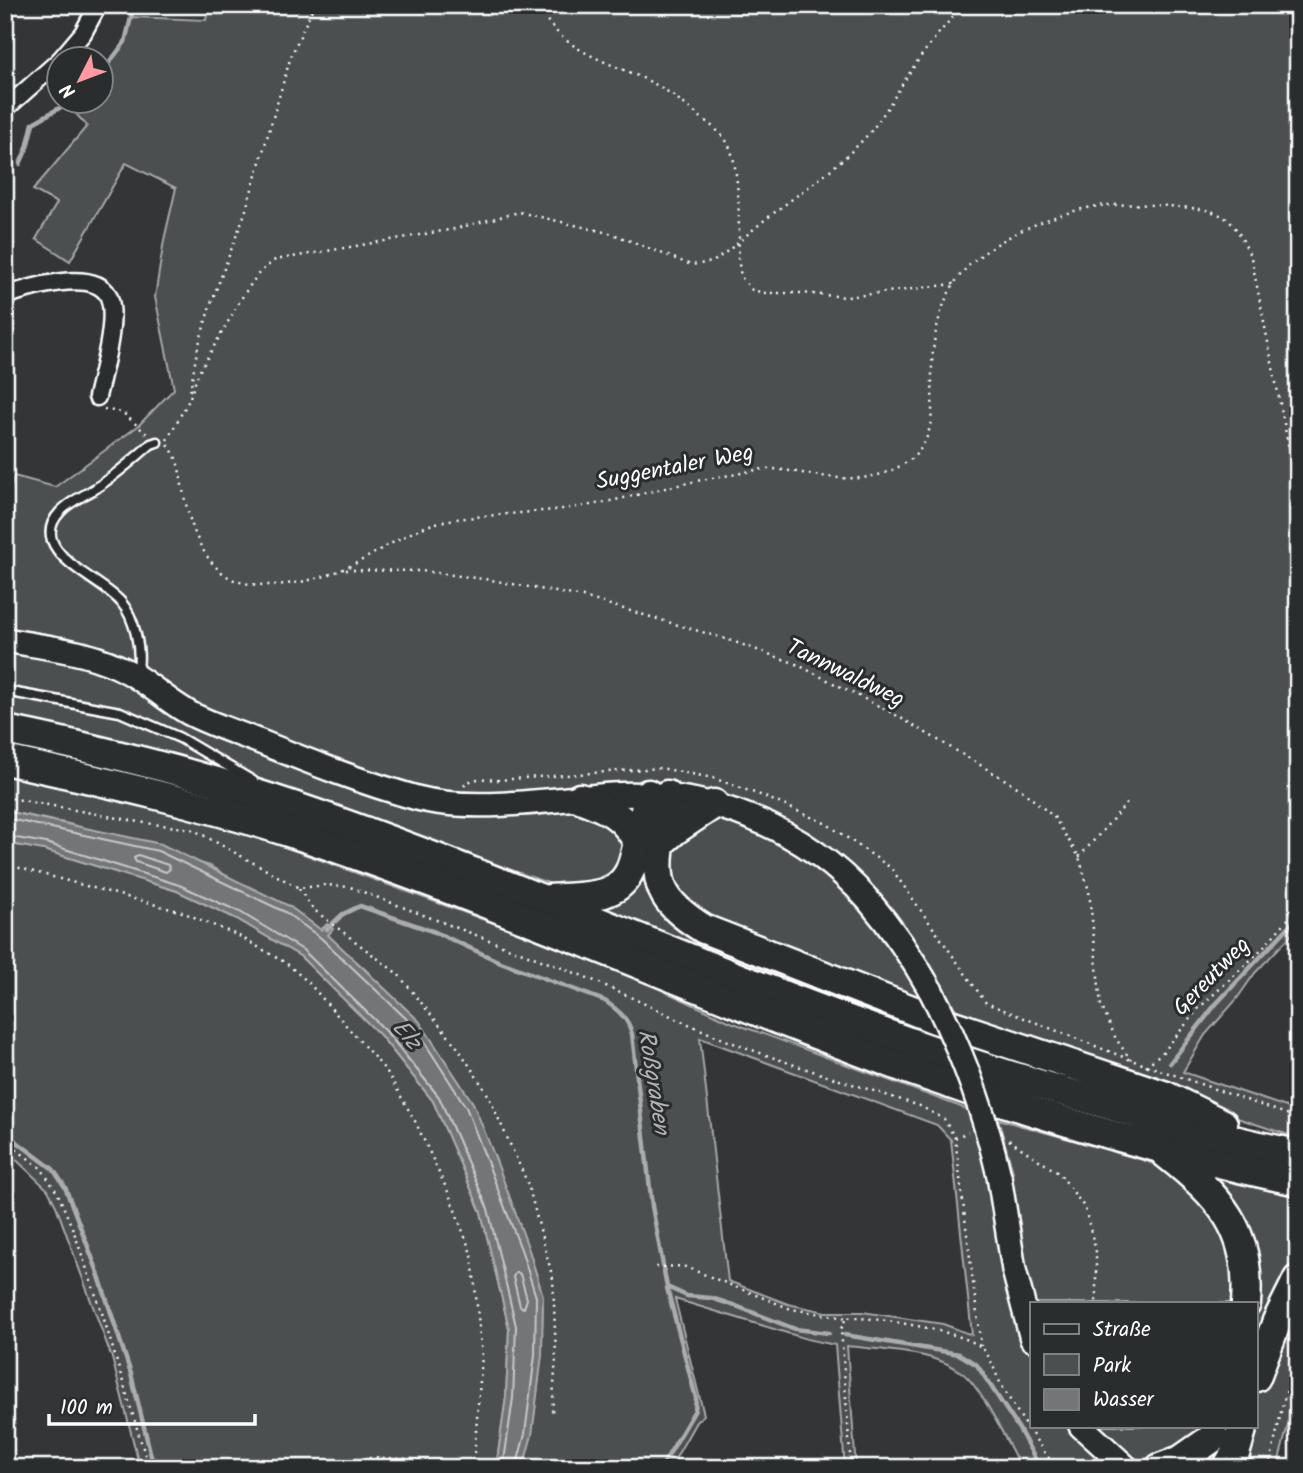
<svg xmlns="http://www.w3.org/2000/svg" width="1303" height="1473" font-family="Kalam,sans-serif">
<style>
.green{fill:#4c4f50;stroke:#a6a7a8;stroke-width:2;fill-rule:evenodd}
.water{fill:#737576;stroke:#abacad;stroke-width:2}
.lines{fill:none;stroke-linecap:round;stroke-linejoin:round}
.shore{stroke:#c7c8c8;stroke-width:2}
.stream{stroke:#abacad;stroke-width:4.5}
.lane-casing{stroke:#fff;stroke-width:13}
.street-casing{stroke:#fff;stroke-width:21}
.secondary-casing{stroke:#fff;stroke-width:28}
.highway-casing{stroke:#fff;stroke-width:33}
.path{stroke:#fff;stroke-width:2.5;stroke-dasharray:2 5;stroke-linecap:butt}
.lane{stroke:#2a2d2e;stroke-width:8}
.street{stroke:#2a2d2e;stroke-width:16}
.secondary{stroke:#2a2d2e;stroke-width:23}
.highway{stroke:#2a2d2e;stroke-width:28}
.secondary-bridge-casing{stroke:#fff;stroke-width:28;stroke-linecap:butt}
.secondary-bridge{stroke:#2a2d2e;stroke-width:23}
.labels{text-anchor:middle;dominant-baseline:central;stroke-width:6;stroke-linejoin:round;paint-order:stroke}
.street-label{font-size:23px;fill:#fff;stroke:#2a2d2e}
.water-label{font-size:24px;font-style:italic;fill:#b2b3b4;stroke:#2a2d2e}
</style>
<rect width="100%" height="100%" fill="#333536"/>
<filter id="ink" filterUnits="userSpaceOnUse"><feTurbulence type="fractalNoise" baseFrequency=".0143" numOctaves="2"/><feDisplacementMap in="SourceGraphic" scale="14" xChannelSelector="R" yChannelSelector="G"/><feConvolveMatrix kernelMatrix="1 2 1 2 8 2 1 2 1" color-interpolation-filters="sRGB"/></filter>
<g filter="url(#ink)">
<g class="green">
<path d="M210,5H1298V928L1255,973L1236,1000L1205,1035L1183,1072L1298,1111V1138L1225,1114L1175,1113L974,1052L956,1010L941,984L931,991L945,1039L856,1009L591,905L565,889L254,778L227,762L215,770L137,747L5,716V509L14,476L55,487L138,426L174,389L155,297L164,240L176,188L126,163L70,261L36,239L57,203L33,190L87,126L67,104L70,102H102V72L125,42L132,17L206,20Z"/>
<path d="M5,771L112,795L263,839L512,930L649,984L731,1022L972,1111L989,1178L1013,1172L998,1119L1146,1161L1179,1175L1212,1178L1298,1197V1386L1277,1468H1021C1008,1444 981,1386 961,1372C933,1351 881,1350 847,1346L856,1468H845L835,1345L807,1339L675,1299L704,1415L696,1422L670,1468H523C538,1412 542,1355 543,1296L368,972L327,935V925L321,930L289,906L237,882L210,866L69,824L5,811ZM700,1038L937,1125L951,1140L972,1335L943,1324L862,1312H825L788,1304L728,1281ZM1032,1303H1256V1426H1032Z"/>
<path d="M5,843L44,850L177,891L237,919L300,956L380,1035L433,1101L481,1212L509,1328L506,1397L496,1468H140L112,1358L56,1206L48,1190L5,1149Z"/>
</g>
<path class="water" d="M5,811L161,844L289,906L321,930L327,924L333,929L328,935L419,1021L473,1103L496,1160L529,1250L543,1296L542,1355L532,1435L523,1468H496L506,1397L509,1328L481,1212L433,1101L380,1035L300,956L237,919L177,891L44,850L5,843Z"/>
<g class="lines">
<g class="shore">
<path d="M5,818L158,851L285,912L321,938L414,1026L466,1107L522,1252L536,1297L535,1355L525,1434L516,1468"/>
<path d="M5,836L46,843L179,885L240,912L303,950L385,1030L439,1097L488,1209L516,1326L513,1398L503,1468"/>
<path d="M138,855L168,865L170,869L166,872L136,862L134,858Z"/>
<path d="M516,1272L520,1274L527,1299L524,1308L520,1306L513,1277Z"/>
</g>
<g class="stream">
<path d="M102,72L125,42L134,5"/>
<path d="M20,164L27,148L33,123L70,102"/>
<path d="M5,184L11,174"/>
<path d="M327,929L343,914L360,906L435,932L498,961L605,1001C618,1010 628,1018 632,1034L652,1206L667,1287L687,1296L711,1298L736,1306L795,1329L829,1333"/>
<path d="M1170,1063L1216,1004L1298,917"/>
<path d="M5,1133L53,1169L65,1187L97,1270L131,1374L154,1468"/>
<path d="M845,1335L959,1354L977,1365L1019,1429L1040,1468"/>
<path d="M661,1468L695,1410L696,1398L667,1288"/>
</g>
<g class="lane-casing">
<g id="lane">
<path d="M138,669C141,649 135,618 121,602C102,579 24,551 60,512C71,500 84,496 96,488C116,475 133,460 151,444L157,442"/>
<path d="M5,691L120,712L180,738L253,781"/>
</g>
</g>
<g class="street-casing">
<g id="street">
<path d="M60,60L83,33L98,5"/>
<path d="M5,109L60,60"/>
<path d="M5,296C28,288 93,268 108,295C119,316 102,374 97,397"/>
</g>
</g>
<g class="secondary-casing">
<g id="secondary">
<path d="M5,640C49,648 93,651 132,674C152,686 169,702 189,713C210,724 235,732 258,741C310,762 363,783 417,798C473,813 554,799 612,795C707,789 804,827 868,900C892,928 913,959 931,991"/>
<path d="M999,1176L1014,1270L1032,1339"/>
<path d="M1081,1426L1127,1468"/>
</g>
</g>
<g class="highway-casing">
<g id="highway">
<path d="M5,730C104,750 201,775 296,807C510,880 716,975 929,1049C987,1069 1047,1087 1106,1104C1169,1123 1233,1142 1298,1154"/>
<path d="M5,760C108,782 210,806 310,839C513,908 709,996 910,1070C1033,1114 1170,1154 1298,1181"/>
<path d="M667,795C668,807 664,821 662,833C652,883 660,902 704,929L935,1019L1166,1096L1223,1124"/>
<path d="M580,798C608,809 622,814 638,842"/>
<path d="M659,844L675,830L714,804"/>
<path d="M550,899C568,897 587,898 604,893C630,885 633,864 638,842C641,825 646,811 648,794"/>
<path d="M1165,1153C1219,1196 1252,1229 1246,1303"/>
<path d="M1256,1377L1277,1321L1298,1279"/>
<path d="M1160,1468L1181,1460L1214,1437"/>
<path d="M1227,1468L1235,1454L1243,1426"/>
</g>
</g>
<g class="path">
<path d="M954,284L847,297L801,293H765L752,290L741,277L738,258L739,242C781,203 833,175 871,131C890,107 904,79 922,55C935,37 949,21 964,5"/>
<path d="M190,391L197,351L210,306L245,213L291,56L314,5"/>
<path d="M104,409L123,413L148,435"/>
<path d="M167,440L189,400L198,374L244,294L259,273L275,260L454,229L519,212L613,234L691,265L713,262L739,242C739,218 739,166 729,146C724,134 709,124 699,116C686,106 674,95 660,87C616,62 562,56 538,5"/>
<path d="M168,445C180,460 179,472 183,490C189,522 201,563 232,579C244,585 261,585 273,585C296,584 320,579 341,570C378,555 409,527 449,520C499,513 551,513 601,503C645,494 687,481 731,475C744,473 759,468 773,469C818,473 859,490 902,465C945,441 928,391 933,351C935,330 942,302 954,284C979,243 1052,213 1098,206C1120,204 1146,204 1168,206C1220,210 1232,210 1252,261L1293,469L1298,482"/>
<path d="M346,570L422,571L491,580L583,597L729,640L794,663L894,714L1019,788L1054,817L1079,857L1089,891L1101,1005L1116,1039L1131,1060"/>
<path d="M464,786C473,776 485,779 498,780L660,768L713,778L763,796L827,824L891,868L986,1003L1131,1060L1298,1118"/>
<path d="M5,797L145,823L192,829L299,888L326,885L350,887L583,976C635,998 684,1024 736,1044C797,1067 859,1086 920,1106L944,1119L955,1138L981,1346"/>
<path d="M1079,857L1128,802"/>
<path d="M5,864L182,912L239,936L286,963L308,982L387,1072L415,1121L449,1194L472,1256L482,1356L473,1468"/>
<path d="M299,889L313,909L398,974L458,1048L487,1093L528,1184L553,1279L556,1357L552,1413"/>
<path d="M1146,1066L1165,1050L1198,1009L1258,953L1298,908"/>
<path d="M955,1138L968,1132"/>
<path d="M1009,1140L1060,1174L1085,1208L1096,1252V1303"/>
<path d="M5,1141L41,1168L58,1194L74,1232L103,1316L149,1468"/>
<path d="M656,1267L683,1266L791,1309L846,1318"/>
<path d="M321,1468C362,1450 426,1460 469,1468"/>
<path d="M851,1468L841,1329L846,1318C871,1316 964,1331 982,1348C992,1358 995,1374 1002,1386C1018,1415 1037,1442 1056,1468"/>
<path d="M1269,1468L1283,1403L1298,1354"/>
</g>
<use href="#lane" class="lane"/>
<use href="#street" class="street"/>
<use href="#secondary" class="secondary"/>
<use href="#highway" class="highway"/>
<g class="secondary-bridge-casing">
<path id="secondary-bridge" d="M931,991C962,1051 984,1110 999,1176"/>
</g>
<use href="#secondary-bridge" class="secondary-bridge"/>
</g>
</g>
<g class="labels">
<g class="street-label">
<text transform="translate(675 468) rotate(-11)">Suggentaler Weg</text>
<text transform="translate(845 674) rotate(26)">Tannwaldweg</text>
<text transform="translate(1212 977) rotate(-46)">Gereutweg</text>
</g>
<g class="water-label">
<text transform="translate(406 1035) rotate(50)">Elz</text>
<text transform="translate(653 1082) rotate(81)">Roßgraben</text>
</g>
</g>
<rect width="1303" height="1473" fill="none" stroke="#2a2d2e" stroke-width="28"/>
<rect x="14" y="14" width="1275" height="1445" fill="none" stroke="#fff" stroke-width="2.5" filter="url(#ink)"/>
<rect x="1030" y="1302" width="228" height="126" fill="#2a2d2e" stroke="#7f8182" stroke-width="2"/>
<rect x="1044" y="1324" width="35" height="10" fill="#2a2d2e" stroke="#7f8182" stroke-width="2"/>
<text x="1093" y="1336" font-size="21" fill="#ffffff">Straße</text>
<rect x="1044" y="1354" width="35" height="21" fill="#4c4f50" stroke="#7f8182" stroke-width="2"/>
<text x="1093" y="1372" font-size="21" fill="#ffffff">Park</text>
<rect x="1044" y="1389" width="35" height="21" fill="#737576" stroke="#7f8182" stroke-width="2"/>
<text x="1093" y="1406" font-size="21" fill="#ffffff">Wasser</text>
<g transform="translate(80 80) rotate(228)"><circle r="33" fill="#2a2d2e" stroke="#7f8182" stroke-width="2"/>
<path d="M0-5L12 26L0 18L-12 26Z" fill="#ff9aa2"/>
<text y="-10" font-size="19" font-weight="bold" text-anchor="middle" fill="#ffffff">N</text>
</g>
<path d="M49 1414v10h206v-10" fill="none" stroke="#ffffff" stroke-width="3.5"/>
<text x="60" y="1414" font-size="21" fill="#ffffff" stroke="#2a2d2e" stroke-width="5" paint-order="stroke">100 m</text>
</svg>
